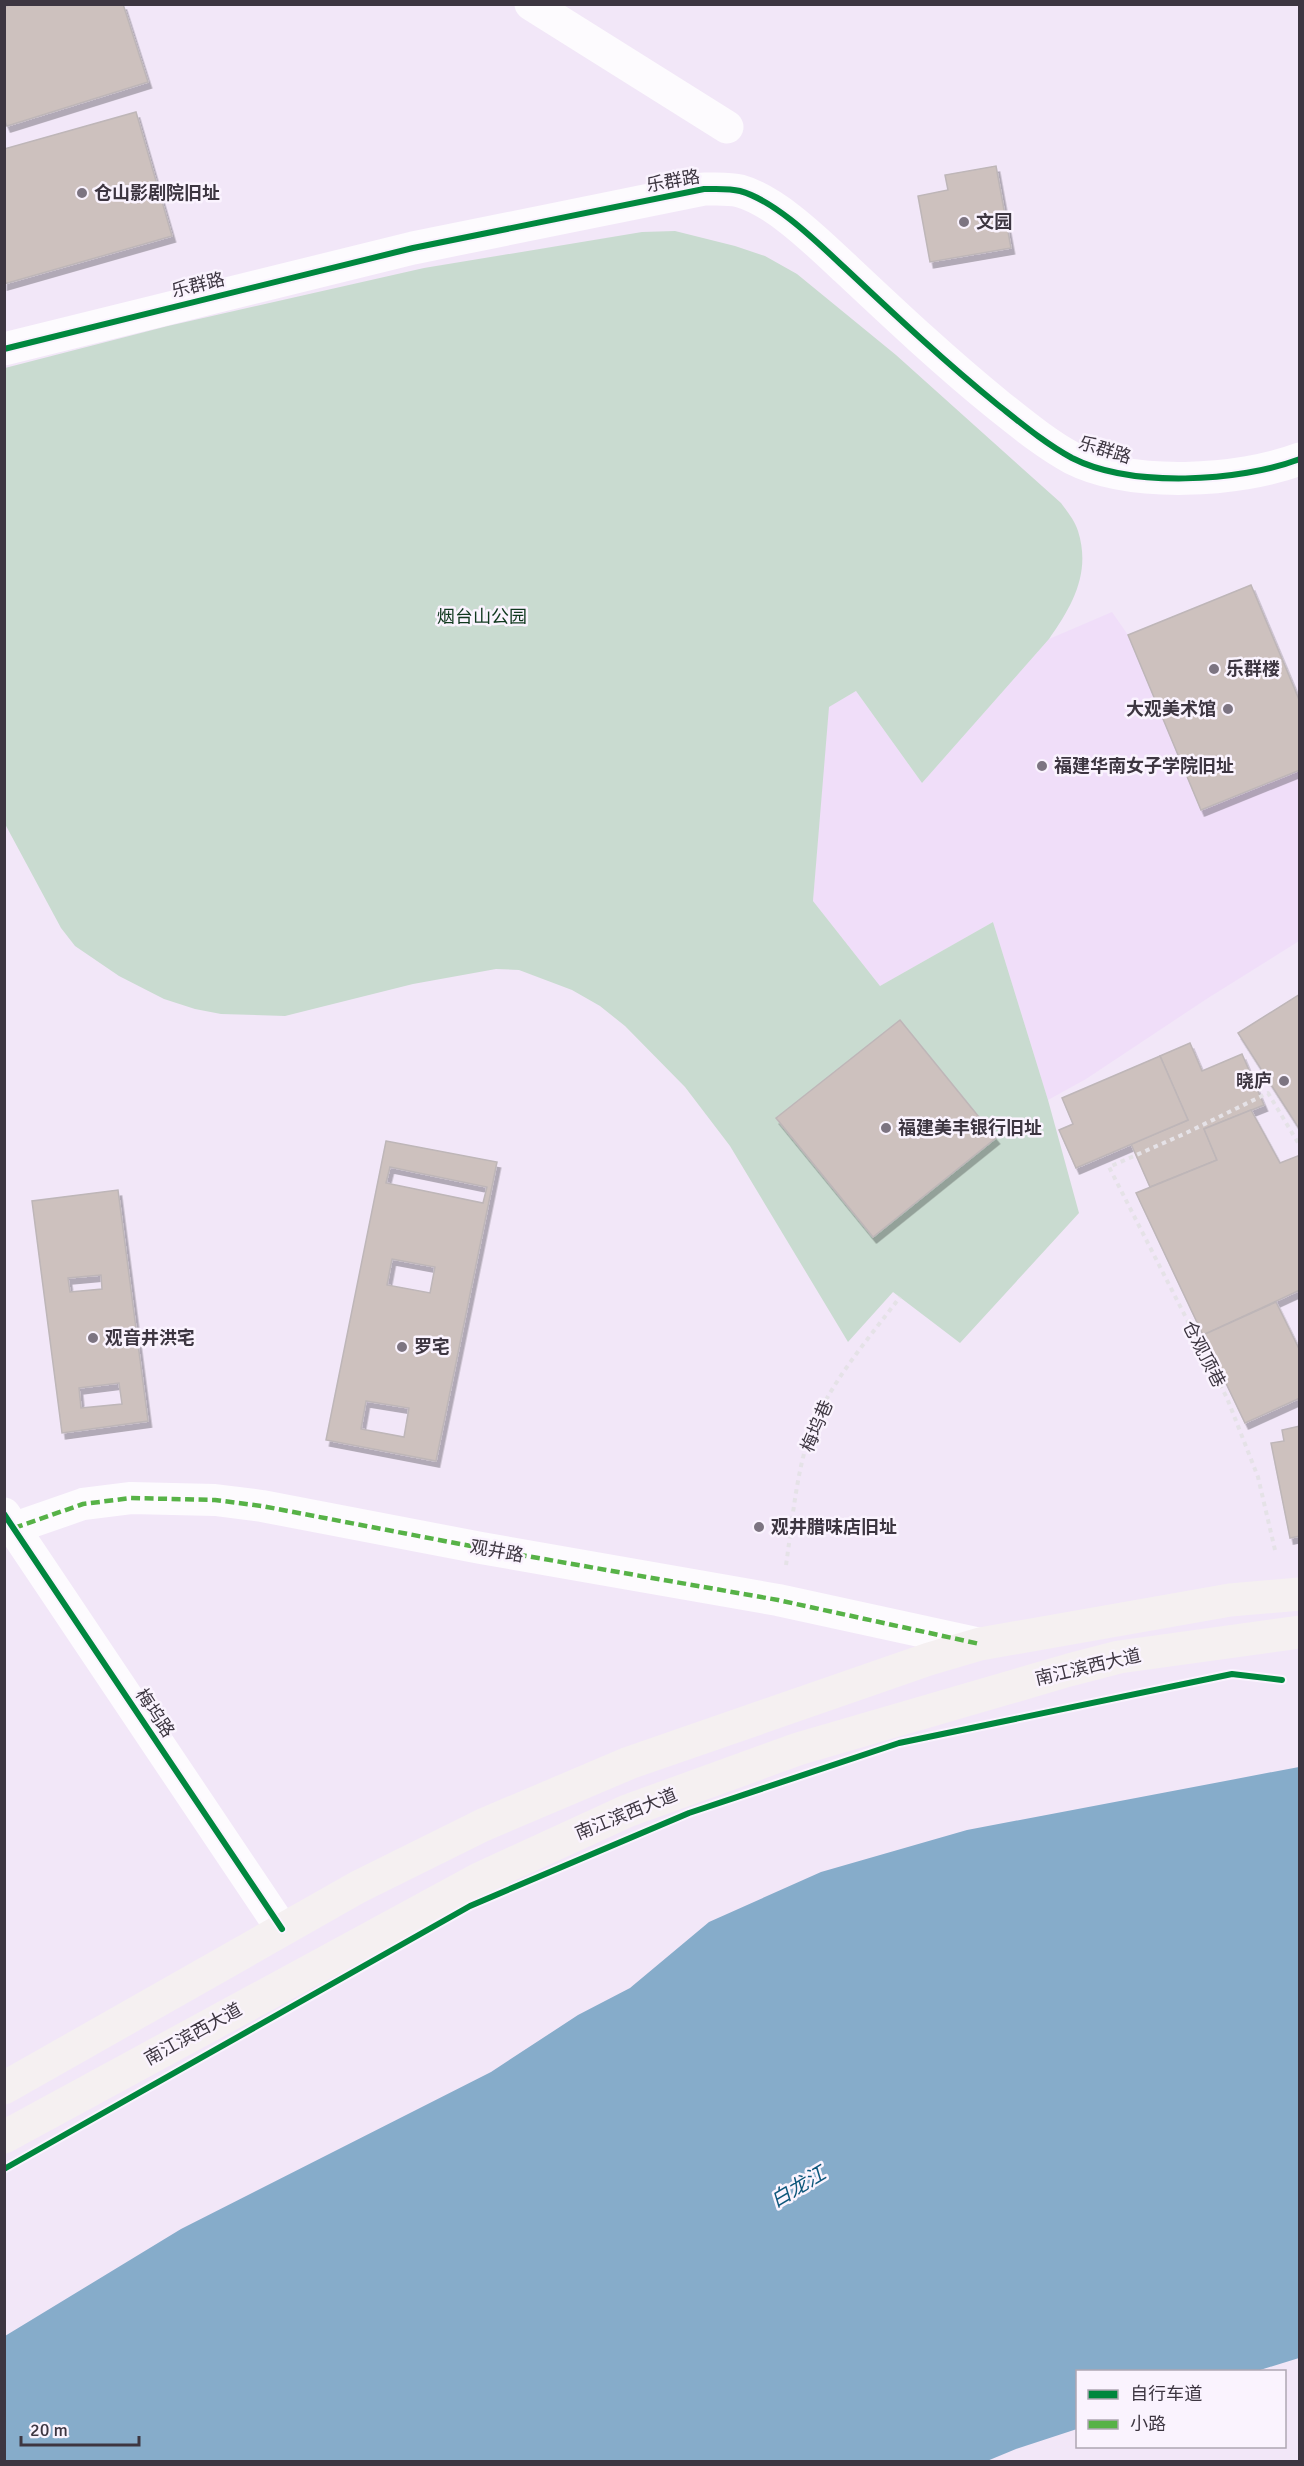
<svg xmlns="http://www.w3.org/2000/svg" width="1304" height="2466" font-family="Signika,'Noto Sans SC',sans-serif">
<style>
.built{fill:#f0def9}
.green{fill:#c9dbd0}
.water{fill:#86acca}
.building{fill:#cdc1be;stroke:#beb6b8;stroke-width:1.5;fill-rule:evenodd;filter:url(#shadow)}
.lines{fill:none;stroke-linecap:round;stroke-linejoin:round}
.path{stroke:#e5e2e7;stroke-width:4;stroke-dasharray:4.5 4.5;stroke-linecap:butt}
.pedestrian{stroke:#fdfbfe;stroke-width:32}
.minor{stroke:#fdfbfe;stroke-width:33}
.tertiary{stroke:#fdfbfe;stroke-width:33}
.secondary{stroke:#f5f0f1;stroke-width:33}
.quiet{stroke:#57b247;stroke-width:4.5;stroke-dasharray:9 4.5;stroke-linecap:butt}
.cycleway-casing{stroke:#faf3fe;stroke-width:10}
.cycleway{stroke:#00873e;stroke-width:6}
.poi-dot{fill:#7c7481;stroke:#faf3fe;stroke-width:2}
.labels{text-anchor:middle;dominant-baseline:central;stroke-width:5;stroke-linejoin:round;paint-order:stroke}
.street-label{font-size:18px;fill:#3d3641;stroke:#faf3fe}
.poi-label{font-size:18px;font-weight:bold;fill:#3d3641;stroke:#faf3fe;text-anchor:start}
.park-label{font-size:18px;fill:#0f381d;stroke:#faf3fe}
.water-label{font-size:20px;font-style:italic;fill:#0d577b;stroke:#faf3fe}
</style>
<defs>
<filter id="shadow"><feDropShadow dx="3.5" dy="6" stdDeviation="0" flood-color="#0004"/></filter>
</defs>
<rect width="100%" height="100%" fill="#f2e7f8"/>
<path class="built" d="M1112,612L1128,635L1201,810L1299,770V941L1208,998L1086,1079L1048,1100L993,922L880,986L813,901L828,707L856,691L922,783L1049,639Z"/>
<path class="green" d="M675,231L735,246L765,256L797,274L896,355L1061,503C1067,511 1075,521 1078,531C1091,572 1073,605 1049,639L922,783L856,691L829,707L813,901L880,986L993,922L1048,1100L1079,1213L960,1343L893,1292L848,1342L730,1146L685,1087L625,1026L600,1006L572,990L519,970L496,969L413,984L285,1016L221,1014L195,1009L164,999L119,976L75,946L61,928L5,824V368L168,326L424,268L642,232Z"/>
<path class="water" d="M1299,1767V2358L1257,2371L1078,2372L1077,2429L1016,2449L987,2461H5V2336L181,2229L491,2072L578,2015L630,1988L709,1922L821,1872L967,1830Z"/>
<g class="building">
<path d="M11,4H123L148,82L7,126L4,119V7Z"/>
<path d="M136,112L172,236L4,284V149Z"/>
<path d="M996,166L1011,248L930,262L918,196L948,190L945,175Z"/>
<path d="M1251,585L1300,702V770L1201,810L1128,635Z"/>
<path d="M1300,994V1130L1238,1033Z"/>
<path d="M900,1020L996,1138L873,1237L776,1118Z"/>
<path d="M1190,1043L1202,1071L1242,1054L1264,1105L1204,1129L1217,1160L1150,1187L1131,1144L1188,1120L1160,1056Z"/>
<path d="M1160,1056L1188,1120L1076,1168L1059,1130L1073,1124L1062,1098Z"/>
<path d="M1251,1110L1280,1163L1300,1155V1290L1203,1335L1136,1193L1217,1160L1204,1129Z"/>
<path d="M386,1141L497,1162L436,1461L326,1440ZM390,1167L487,1187L483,1203L386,1183ZM392,1259L435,1267L430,1293L387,1285ZM366,1401L409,1408L404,1437L361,1429Z"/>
<path d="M118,1190L148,1421L62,1433L32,1201ZM101,1275L102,1289L70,1292L68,1278ZM119,1383L122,1404L81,1408L79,1388Z"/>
<path d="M1276,1302L1300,1351V1398L1245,1423L1203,1335Z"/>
<path d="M1300,1426V1536L1290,1538L1271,1443L1284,1441L1282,1430Z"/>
</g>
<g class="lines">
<g class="path">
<path d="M1275,1550L1258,1477L1227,1398L1109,1167L1184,1134L1268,1093L1300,1146"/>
<path d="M786,1565C792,1525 795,1483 807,1443C824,1389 866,1342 900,1297"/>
</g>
<path class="pedestrian" d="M14,1528L83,1504L131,1498L215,1500L262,1506L481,1548L778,1600L980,1644"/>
<path class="minor" d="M531,4L727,127"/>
<g class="tertiary">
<path d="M4,349L413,248L704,189C716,189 729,188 740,191C776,201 818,243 846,269C896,316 945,362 998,405C1022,424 1046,444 1072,458C1131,488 1239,482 1300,459"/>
<path d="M4,1514L282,1929"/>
</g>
<g class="secondary">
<path d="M4,2088L358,1887L483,1825L629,1763L929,1659L980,1644L1230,1600L1300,1594"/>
<path d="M4,2137L479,1879L627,1811L798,1749L1069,1670L1119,1657L1300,1632"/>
</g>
<path class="quiet" d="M14,1528L83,1504L131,1498L215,1500L262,1506L481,1548L778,1600L980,1644"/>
<g class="cycleway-casing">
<g id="cycleway">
<path d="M4,349L413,248L704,189C716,189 729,188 740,191C776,201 818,243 846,269C896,316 945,362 998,405C1022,424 1046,444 1072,458C1131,488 1239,482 1300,459"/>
<path d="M4,1514L282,1929"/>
<path d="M4,2169L470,1906L689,1813L899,1743L1232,1674L1282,1680"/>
</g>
</g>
<use href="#cycleway" class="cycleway"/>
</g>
<g class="poi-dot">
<circle cx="82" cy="193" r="6"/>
<circle cx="964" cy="222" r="6"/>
<circle cx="1214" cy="669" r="6"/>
<circle cx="1228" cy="709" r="6"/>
<circle cx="1042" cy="766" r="6"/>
<circle cx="1284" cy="1081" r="6"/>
<circle cx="886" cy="1128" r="6"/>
<circle cx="93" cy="1338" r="6"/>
<circle cx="402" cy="1347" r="6"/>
<circle cx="759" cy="1527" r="6"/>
</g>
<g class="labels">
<g class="street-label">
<text transform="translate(673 181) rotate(-10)">乐群路</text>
<text transform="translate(198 285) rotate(-14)">乐群路</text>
<text transform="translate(1105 450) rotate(17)">乐群路</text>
<text transform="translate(1204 1354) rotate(63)">仓观顶巷</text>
<text transform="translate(817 1426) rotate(-67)">梅坞巷</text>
<text transform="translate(497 1551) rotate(10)">观井路</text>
<text transform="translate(1088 1667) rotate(-13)">南江滨西大道</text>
<text transform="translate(155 1713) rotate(56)">梅坞路</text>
<text transform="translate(626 1814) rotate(-22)">南江滨西大道</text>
<text transform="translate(193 2034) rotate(-29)">南江滨西大道</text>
</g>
<g class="poi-label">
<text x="94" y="193">仓山影剧院旧址</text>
<text x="976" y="222">文园</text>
<text x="1226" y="669">乐群楼</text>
<text x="1216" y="709" text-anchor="end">大观美术馆</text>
<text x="1054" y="766">福建华南女子学院旧址</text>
<text x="1272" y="1081" text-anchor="end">晓庐</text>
<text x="898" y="1128">福建美丰银行旧址</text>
<text x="105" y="1338">观音井洪宅</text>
<text x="414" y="1347">罗宅</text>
<text x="771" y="1527">观井腊味店旧址</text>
</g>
<g class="park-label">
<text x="482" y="617">烟台山公园</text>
</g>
<g class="water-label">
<text transform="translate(798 2187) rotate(-31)">白龙江</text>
</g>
</g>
<rect width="1304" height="2466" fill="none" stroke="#3d3641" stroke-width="12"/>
<rect x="1076" y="2370" width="210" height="78" fill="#faf3fe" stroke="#aea7b2" stroke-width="1.5"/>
<rect x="1088" y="2390" width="30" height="9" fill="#00873e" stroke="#aea7b2" stroke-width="1.5"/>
<text x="1130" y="2400" font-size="18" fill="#3d3641">自行车道</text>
<rect x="1088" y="2420" width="30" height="9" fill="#57b247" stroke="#aea7b2" stroke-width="1.5"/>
<text x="1130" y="2430" font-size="18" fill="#3d3641">小路</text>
<path d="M21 2436v9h118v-9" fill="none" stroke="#3d3641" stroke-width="3"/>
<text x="30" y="2436" font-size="18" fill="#3d3641" stroke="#faf3fe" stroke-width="4.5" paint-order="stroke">20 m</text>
</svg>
